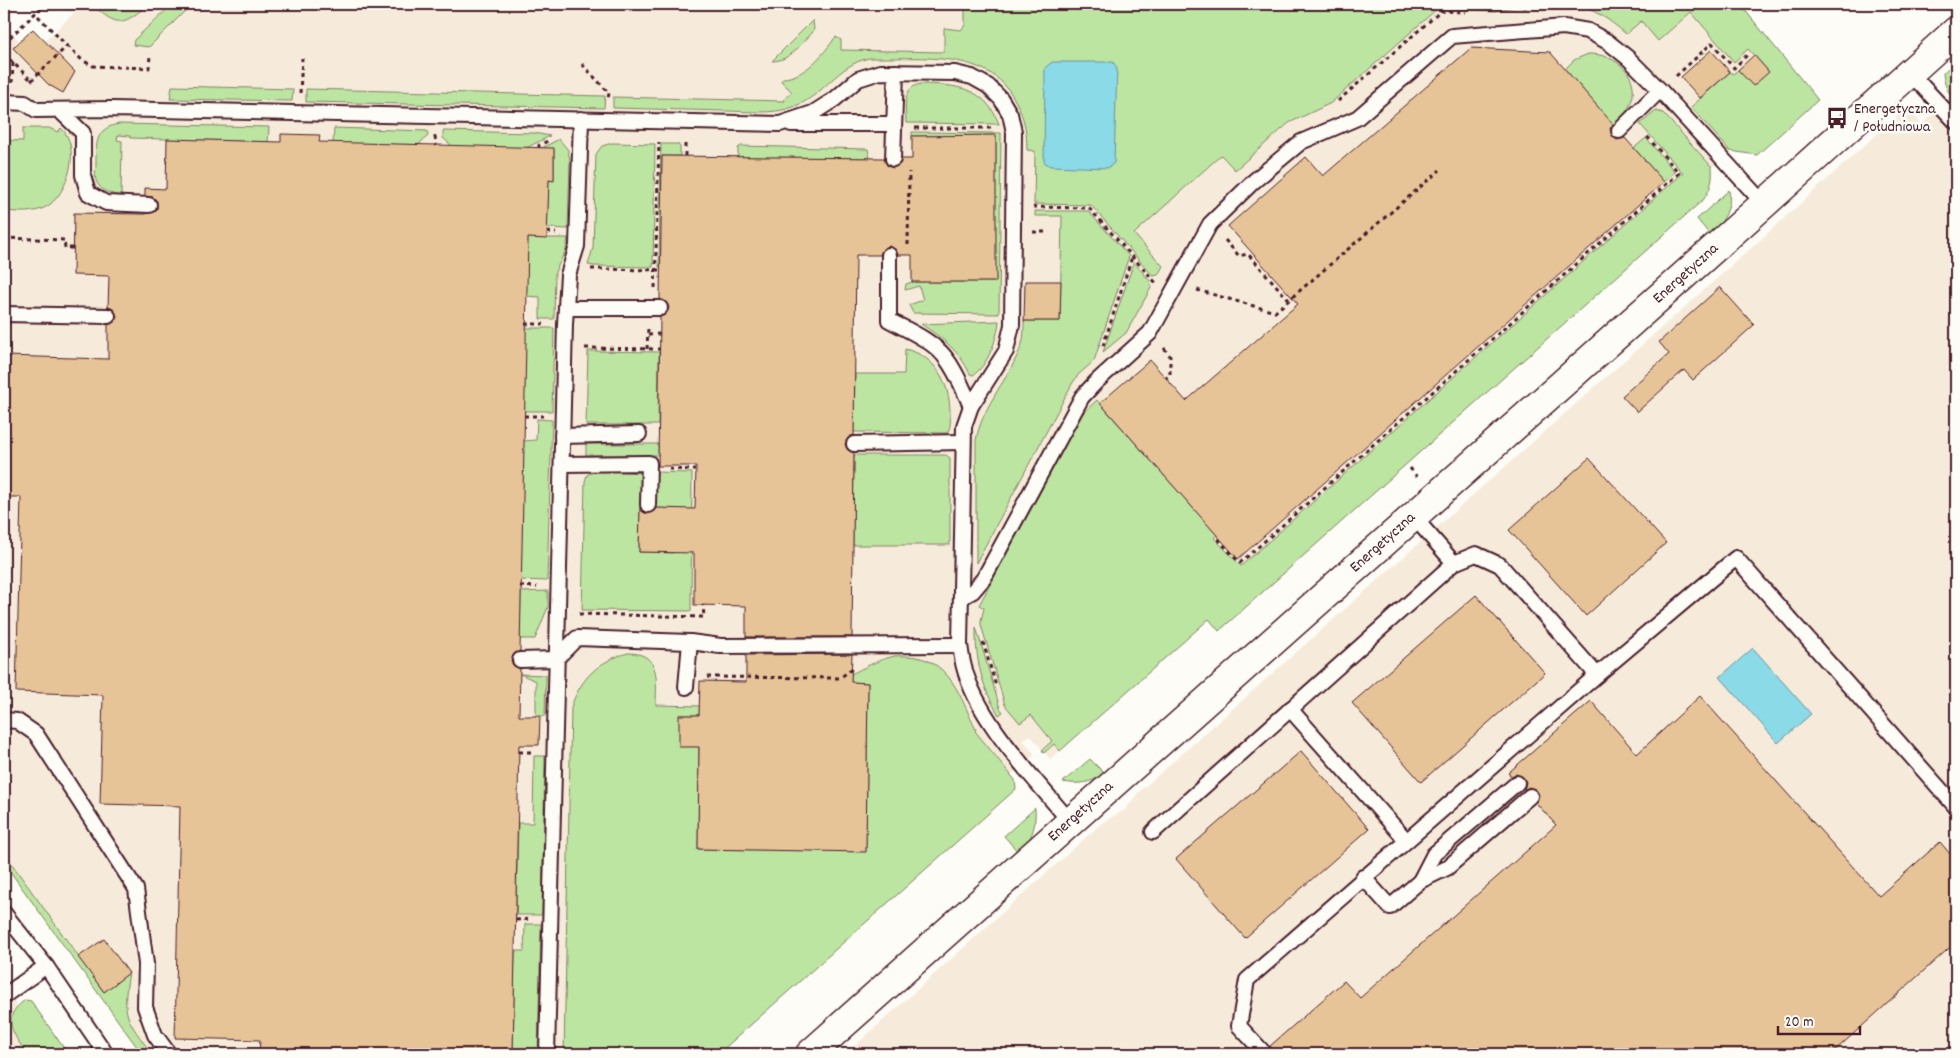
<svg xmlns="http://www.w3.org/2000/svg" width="1960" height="1058" font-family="Dekko,sans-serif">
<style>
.built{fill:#f6ebda}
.green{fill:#bce5a1;stroke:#838266}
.water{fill:#8adae7;stroke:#708f9c}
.building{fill:#e7c398;stroke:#4a1f2b}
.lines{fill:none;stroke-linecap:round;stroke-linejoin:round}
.lane-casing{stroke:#4a1f2b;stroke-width:18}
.street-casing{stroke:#4a1f2b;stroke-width:31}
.path{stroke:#4a1f2b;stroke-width:3;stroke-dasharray:4 4;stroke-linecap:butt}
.lane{stroke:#fdfcf7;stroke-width:14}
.street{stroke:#fdfcf7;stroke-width:28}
.labels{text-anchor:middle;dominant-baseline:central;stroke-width:5;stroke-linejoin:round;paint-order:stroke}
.poi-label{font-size:16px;fill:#4a1f2b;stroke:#fdfcf7;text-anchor:start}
.street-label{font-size:16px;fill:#4a1f2b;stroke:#fdfcf7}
</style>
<rect width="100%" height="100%" fill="#fdfcf7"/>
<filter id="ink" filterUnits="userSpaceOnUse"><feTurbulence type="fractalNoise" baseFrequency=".02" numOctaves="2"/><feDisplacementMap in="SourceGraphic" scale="10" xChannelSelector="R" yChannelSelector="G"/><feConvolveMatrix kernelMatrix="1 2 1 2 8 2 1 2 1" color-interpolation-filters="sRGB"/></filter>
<g filter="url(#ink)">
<g class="built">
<path d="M83,4H1740L1818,100L1757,155L1730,151L1712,167L1713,177L1711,188L1704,199L1219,631L1209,619L1050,759L1030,735L1023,740L1035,755L1011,775L1015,780L1016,789L718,1054H142L4,864V25L20,41L33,29L45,41Z"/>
<path d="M1956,93V1054H846L1103,822L1125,810L1138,793L1759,241L1906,108L1922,124Z"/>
<path d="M4,985L17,1005L53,1054H4Z"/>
</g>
<g class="green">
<path d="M92,4H149C123,25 118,29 92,4Z"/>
<path d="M965,4H1525L1496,11L1438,8L1331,103L1289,123L1235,170L1221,155L1134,234L1163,266L1158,275L1153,276L1091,205L1034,204L1035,151L1027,150C1027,128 1023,113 1012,95C984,49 916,59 869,58C835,66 826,95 793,107C772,115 747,111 724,111C687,110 650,109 613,108V97L785,101L784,99L792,92L781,81L783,78C802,77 817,61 829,46C832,43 833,39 836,37L841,40V50L944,52V28L961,30L965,25Z"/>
<path d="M1570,4H1740L1818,100L1757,155L1730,151L1691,107L1730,72L1733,74L1738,70L1769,72L1748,49L1734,62L1691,12L1658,41L1641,21L1626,34C1610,20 1592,7 1570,4Z"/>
<path d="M177,6H190L149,47L133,45L134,40L166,10Z"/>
<path d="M813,20L814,29L813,32C801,44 790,61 772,61Z"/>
<path d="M1588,54C1617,53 1644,78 1629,107C1626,114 1619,119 1613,125L1565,69L1574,60Z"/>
<path d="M1956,61V99C1947,93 1944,84 1943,73Z"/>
<path d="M921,84C955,85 985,86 999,124L906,123C906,108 901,87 921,84Z"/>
<path d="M172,86L293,89L292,101L170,99Z"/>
<path d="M306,90V89L605,96L604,108L306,102Z"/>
<path d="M1656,111L1663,113L1712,167C1713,180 1711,188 1704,199L1219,631L1209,619L1060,751L1054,744L1044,753L1042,750L1052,741L1031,715L1020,723L1005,705L981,625V620L984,608L979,605L1083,413L1097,400L1217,535L1214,538L1241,566L1683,173L1640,124Z"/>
<path d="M119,124L269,127L268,142L130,138V136L118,135L117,140L122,141L121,196C112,194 102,192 97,183C94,177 96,169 96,163C96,144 95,128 119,124Z"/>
<path d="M4,127H6V140L23,141V128H49L58,132L61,128C82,147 68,195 46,207C33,214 18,212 4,211Z"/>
<path d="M334,128L427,131L428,136L418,145L333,143Z"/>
<path d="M443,131L534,133L550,136L526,148L452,146L443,138Z"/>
<path d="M912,132L1001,133L999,314L913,313L909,305L923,300L919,286L905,290L906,284L912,282H995L996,135L912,136Z"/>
<path d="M1646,138L1675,172L1663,182L1634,148Z"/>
<path d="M559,139L568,150L570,160L568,229L547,228L549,180H554V149L542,148Z"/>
<path d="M612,143L655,144L653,267L594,266L588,265L593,248L596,154L602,146Z"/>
<path d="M661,144H678L680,147V156H662L661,267H659Z"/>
<path d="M741,146L868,149L870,158L738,157V148Z"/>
<path d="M1729,190C1732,208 1723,223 1710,235L1697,219Z"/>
<path d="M1035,211H1088L1129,256L1094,361L1078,375L1072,384L976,563V440C983,404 1010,378 1022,344C1024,337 1024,328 1024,321H1060L1062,216H1035Z"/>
<path d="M528,238H568L566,250L555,272L554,319H540V297L526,296Z"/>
<path d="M1134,262L1150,281L1151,288L1126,333L1103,352Z"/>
<path d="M999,321C998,337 987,367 973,375L970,374C959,350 942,338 921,324Z"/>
<path d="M525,328H554L552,411H524Z"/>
<path d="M905,349C936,356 949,382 950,411C950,419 952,426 947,433L854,432L855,374H904Z"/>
<path d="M588,351L659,352L658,425H586Z"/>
<path d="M537,419L552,420L547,581L521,580L523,441L536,440Z"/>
<rect x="586" y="444" width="72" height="11"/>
<path d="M854,455H946L950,458V545H853Z"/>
<path d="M597,470L641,473L639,552L674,553L675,509L654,508L655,472L692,473L691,611L582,610L585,481L587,475Z"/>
<path d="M548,591V607L535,639H520L521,592Z"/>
<path d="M976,627L1000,708L1003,712L999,715C982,688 975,659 976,627Z"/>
<path d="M628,653C662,653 656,681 656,705L700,706L699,715H679L699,747L698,849L866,851L868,683L851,682V674C864,668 877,660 891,657C895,655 901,656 906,656C950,657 960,697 976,730L975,731L1015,780L1016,789L718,1054H564L571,707C581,678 598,661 628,653Z"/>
<path d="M520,674L546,675L545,716H536V681Z"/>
<path d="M534,756H545L542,915H516L518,823H533Z"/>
<path d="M1090,759L1105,774C1091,783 1079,785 1063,782Z"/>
<path d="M1035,808C1036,827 1033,839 1018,852L1004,836Z"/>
<path d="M4,853L104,992L129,973C121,1017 127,1019 152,1054H142L4,863Z"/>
<path d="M525,924H541L538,1054H513L515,951H524Z"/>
<path d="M25,1000L31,1001L68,1054H27C13,1034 0,1018 25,1000Z"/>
</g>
<g class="water">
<path d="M1052,62H1113L1117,68L1114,163L1108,168L1050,166L1044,162L1045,68Z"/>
<path d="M1753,648L1811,714L1778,743L1720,677Z"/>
</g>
<g class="building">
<path d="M33,29L75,72L63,93L49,85L13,48Z"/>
<path d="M1471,48L1550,52L1613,124L1610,129L1613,137L1617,140L1625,138L1664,182L1238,559L1100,403L1150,360L1186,401L1298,304L1228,226L1306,157L1323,176Z"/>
<path d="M1711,50L1730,72L1700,98L1681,77Z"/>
<path d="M1754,55L1769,72L1753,86L1738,70Z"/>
<path d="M281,134L320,135L319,142L554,148V181L549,180L547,239L528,238L520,651L515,653L511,660L513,665L520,669L519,716H540L539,745H519L513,1054H259L260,1040L175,1038L180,806L100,804L103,695L16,692L21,497H4V356L108,359V325L115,321L117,316L113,309L108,307L109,276L73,275L74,213L145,214L153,212L157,209V201L153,197L145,196V188L166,189L167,139L281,142Z"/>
<path d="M996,135V282H912V255H898L896,250L889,246L884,248L880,255H856L854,435L849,437L845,444L847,449L854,453L852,637H746V606L694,605V553L639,552L640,508L643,512L648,514L656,508L695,509L696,466H658L660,317L665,315L669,308L667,303L660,299L662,156L884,158L888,166L893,168L900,164L902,159H912V136Z"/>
<path d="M1025,281H1061L1060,321H1024Z"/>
<path d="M1720,287L1754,325L1693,380L1684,370L1637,412L1622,396L1669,354L1659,342Z"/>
<path d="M1589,458L1666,543L1586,616L1509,530Z"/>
<path d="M1476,595L1545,673L1421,782L1352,703Z"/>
<path d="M852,654L851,682L868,683L866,852L698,849L699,747H679V715H699L700,681L746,682V655Z"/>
<path d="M1700,696L1879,896L1940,842L1956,861V942L1831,1054H1274L1270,1046L1344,981L1360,998L1556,825L1536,803L1539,795L1536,790L1529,787L1524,790L1526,782L1523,777L1516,774L1511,776L1508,773L1591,701L1637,754Z"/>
<path d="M1301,751L1369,829L1245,938L1176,859Z"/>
<path d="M104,939L129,973L104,992L78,957Z"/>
</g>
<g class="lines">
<g class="lane-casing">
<g id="lane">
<path d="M1910,73L1956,122"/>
<path d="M4,102L25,103L36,110L112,109L780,124L813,113L835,99L858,79L880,72L955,73L972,77L988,86L1001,99L1010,114L1014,132L1012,325L1006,351L971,406L964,426L960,645C961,652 962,660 964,667C978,722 1035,778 1070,822"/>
<path d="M59,110L83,133V175L88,193L106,203L149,205"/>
<path d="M791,124H894"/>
<path d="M1619,131L1660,90"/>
<path d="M893,159L896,72"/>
<path d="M889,255V320C907,330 932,340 945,357C957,372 963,389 971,406"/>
<path d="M566,308H660"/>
<path d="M4,314L108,316"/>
<path d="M562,436L639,434"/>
<path d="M854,444L963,442"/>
<path d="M562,464L649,463L648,505"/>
<path d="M1413,516L1454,563L1476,554L1500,565L1597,675"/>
<path d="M962,597L973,591L984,578L1082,397L1096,382L1150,333L1210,224L1254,181L1301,142L1357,118L1452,36L1564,27L1588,31L1608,42L1628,58L1660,90L1764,204"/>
<path d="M520,660L556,659L577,638L690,642L721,646L960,645"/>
<path d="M686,687L690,642"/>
<path d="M1290,709L1406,840"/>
<path d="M4,720L17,721L36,734L136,889L146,964L145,1007L155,1035L169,1054"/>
<path d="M1153,832L1454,563"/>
<path d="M1363,877L1390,907L1420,881L1447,868L1530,796"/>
<path d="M1420,881L1434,854L1517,783"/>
<path d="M4,913L46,966L106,1054"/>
<path d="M4,996L46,966"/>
<path d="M547,1054L565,324L568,275L577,246L581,119"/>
<path d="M1265,1054L1239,1026L1247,980L1597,675L1736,558L1956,807"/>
</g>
</g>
<g class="street-casing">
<path id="street" d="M810,1054L1764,204L1956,31"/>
</g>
<g class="path">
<path d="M1523,7L1545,4L1554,5"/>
<path d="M4,43L45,4"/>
<path d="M67,46L82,60L93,66L149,68L150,55"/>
<path d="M4,54L33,82"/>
<path d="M582,64L609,93L608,99"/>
<path d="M1676,76L1712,43L1734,68L1748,54"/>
<path d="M31,81L67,46L35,13"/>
<path d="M12,83L13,63"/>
<path d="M300,93L302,58"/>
<path d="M1338,101L1441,11L1465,12"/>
<path d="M915,128H993"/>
<path d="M435,136L436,146"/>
<path d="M539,148V145L548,141"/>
<path d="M685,156V142"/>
<path d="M1033,207L1089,208L1156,283"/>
<path d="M547,232L556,233"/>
<path d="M1033,232H1045"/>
<path d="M4,238L64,240L65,248H73"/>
<path d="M1225,240L1239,256L1248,254L1289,300"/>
<path d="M908,245L909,172"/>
<path d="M591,269L660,270"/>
<path d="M655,288L659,142"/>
<path d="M1197,290L1275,312L1440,170"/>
<path d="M525,324H544"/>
<path d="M648,335L660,334"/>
<path d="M1103,346L1132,257"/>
<path d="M585,348L660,349"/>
<path d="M1164,348L1170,356V375L1166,378"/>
<path d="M647,349L648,328"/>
<path d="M524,416H543"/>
<path d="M1410,468L1417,477"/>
<path d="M669,469L695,470"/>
<path d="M1218,539L1240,563L1679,173L1645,134"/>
<path d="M520,586L537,587"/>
<path d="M579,614L704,617L703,605"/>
<path d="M983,642L996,686"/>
<path d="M707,677L840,678L854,667"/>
<path d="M519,752H534"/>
<path d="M516,920L531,919"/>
</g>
<use href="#lane" class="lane"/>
<use href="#street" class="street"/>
</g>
</g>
<defs>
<g id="bus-bare" transform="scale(1.725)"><path d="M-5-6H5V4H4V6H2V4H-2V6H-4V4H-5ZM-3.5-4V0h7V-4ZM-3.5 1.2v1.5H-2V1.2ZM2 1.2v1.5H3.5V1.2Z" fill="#4a1f2b" stroke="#fdfcf7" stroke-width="2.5" paint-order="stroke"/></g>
</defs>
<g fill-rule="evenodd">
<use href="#bus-bare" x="1837" y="118"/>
</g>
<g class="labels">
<g class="poi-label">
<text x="1854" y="109">Energetyczna<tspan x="1854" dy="18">/ Południowa</tspan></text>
</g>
<g class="street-label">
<text transform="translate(1686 274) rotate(-42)">Energetyczna</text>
<text transform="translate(1383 543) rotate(-42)">Energetyczna</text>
<text transform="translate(1081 812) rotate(-42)">Energetyczna</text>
</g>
</g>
<rect width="1960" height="1058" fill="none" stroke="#fdfcf7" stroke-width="20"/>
<rect x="10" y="10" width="1940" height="1038" fill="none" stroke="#4a1f2b" stroke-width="2" filter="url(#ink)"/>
<path d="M1778 1026v8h82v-8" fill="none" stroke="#4a1f2b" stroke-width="2.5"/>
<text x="1785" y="1026" font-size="15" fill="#4a1f2b" stroke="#fdfcf7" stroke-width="4" paint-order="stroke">20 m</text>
</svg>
